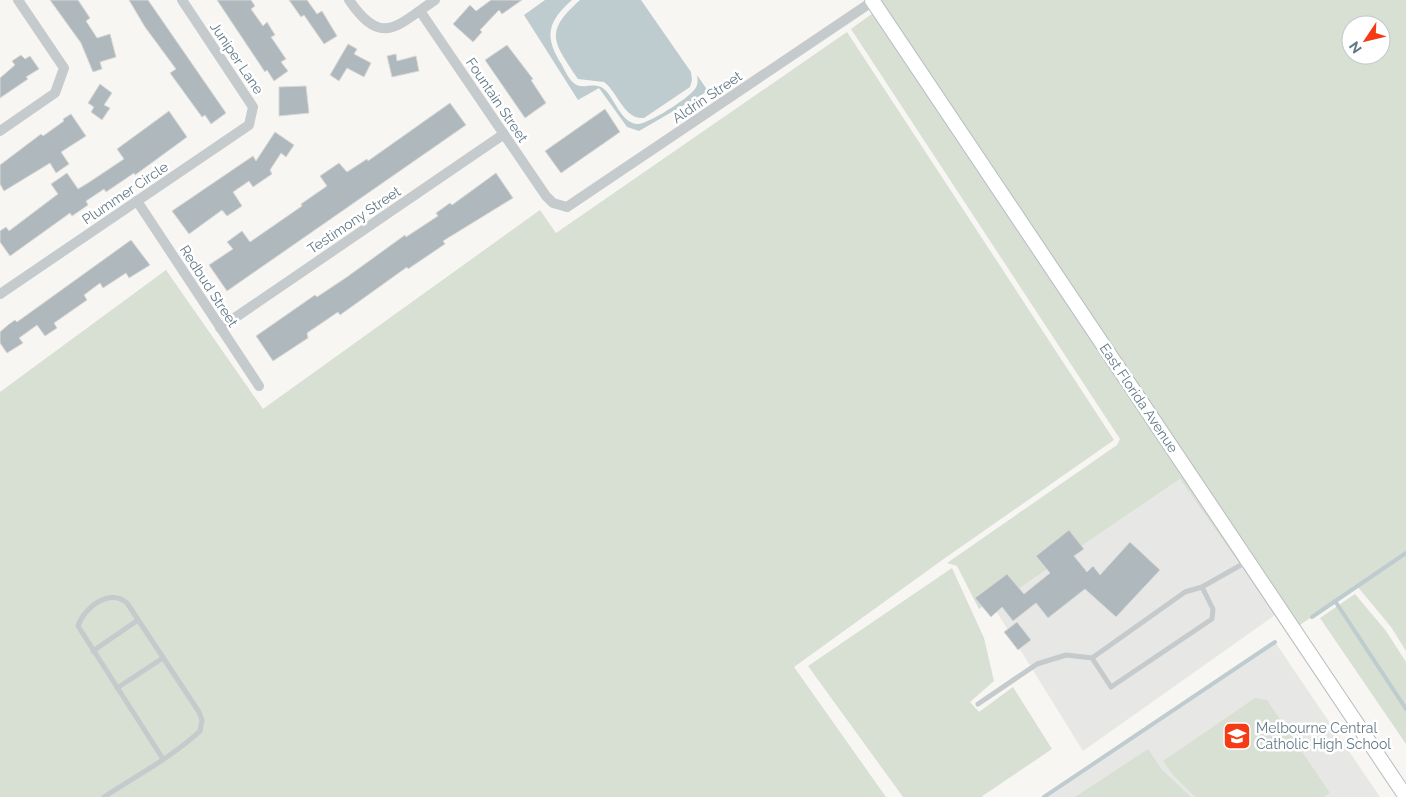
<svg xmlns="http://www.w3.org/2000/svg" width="1406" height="797" font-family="Raleway,sans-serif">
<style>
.built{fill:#e7e8e6}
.green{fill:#d8dfd3;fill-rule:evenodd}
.water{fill:#beccd0}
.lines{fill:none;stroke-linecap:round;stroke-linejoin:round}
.stream{stroke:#beccd0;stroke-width:4}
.building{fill:#aeb8bd;stroke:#d8d8d5}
.secondary-casing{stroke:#b7bdc1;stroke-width:16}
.lane{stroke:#c5cacd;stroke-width:5}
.street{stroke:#c5cacd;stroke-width:10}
.secondary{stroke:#fff;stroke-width:14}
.labels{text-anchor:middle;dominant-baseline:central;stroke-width:5;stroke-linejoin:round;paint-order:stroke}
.street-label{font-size:14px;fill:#627987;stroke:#fff}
.poi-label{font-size:14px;fill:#627987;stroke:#fff;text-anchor:start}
</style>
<rect width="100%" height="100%" fill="#f7f6f2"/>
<g class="built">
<path d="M1180,479L1275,615L1083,751L993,606Z"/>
<path d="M1275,642L1380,797H1044Z"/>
</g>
<g class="green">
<path d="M872,0H1406V651L1391,627L1357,586L1294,629ZM1351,25H1381V55H1351Z"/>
<path d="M873,13L1276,614L1275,615L1180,479L993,606L991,601L979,609L957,566L947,563L1117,445L1120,439L851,29Z"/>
<path d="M847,32L1114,440L945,558L794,667L886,797H0V392L166,270L263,409L540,210L556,233Z"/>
<path d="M952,568L984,638L994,681L970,702L979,712L1013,687L1052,749L981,797H903L808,666Z"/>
<path d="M1355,594L1386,631L1406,662V744L1320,618Z"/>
<path d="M1255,698L1267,700L1330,793L1323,797H1195L1174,776L1163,761Z"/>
<path d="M1148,749L1162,770L1191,797H1075Z"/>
</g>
<g class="water">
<path d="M545,0H572C547,22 544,37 562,65C565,71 569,80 575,84C583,90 595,81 604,89C615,98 620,122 637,124C647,125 689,98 695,89C698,85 698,80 697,75L708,91L639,131L627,127L599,88L578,100L524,15Z"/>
<path d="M580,0H641L691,72L692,80L690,87L644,118C624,120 618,92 604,82L578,79C554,42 543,33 580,0Z"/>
</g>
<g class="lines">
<g class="stream">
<path d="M1335,601L1406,709"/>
<path d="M1312,617L1406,553"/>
<path d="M1044,797L1275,642"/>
</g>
</g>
<g class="building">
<path d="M50,0H78L90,18L86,21L97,38L110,34L116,57L100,62L102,69L93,72L81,43Z"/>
<path d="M129,0H148L226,113L211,124L205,115L202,117L170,73L176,69L145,27Z"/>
<path d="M217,0H251L255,6L251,9L263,26L267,22L275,35L271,37L286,59L281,62L288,71L274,81L267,70L265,72Z"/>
<path d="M289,0H307L317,14L322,11L337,36L324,44L304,15L301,17Z"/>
<path d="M491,0H522L502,14L499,10L480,30L482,32L473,42L453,24L470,5L476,11Z"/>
<path d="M348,44L357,49L354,54L371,63L364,77L347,68L339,81L330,75Z"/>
<path d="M507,45L533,79L531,80L546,103L525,118L485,60Z"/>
<path d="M396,54L397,61L416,56L419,71L392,77L387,56Z"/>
<path d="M21,55L25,59L30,56L39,69L26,77L28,79L0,98V78L15,65L12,61Z"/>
<path d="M100,84L112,93L104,105L110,108L102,120L91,112L94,107L88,103Z"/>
<path d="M306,86L309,113L279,116V87Z"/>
<path d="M450,103L466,125L227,291L209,265L233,249L227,242L242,231L250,242L302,206L301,204L327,186L320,176L339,163L347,172L367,159L368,161Z"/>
<path d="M605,109L620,132L561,173L545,151Z"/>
<path d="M169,111L187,137L135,175L134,173L106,192L104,189L86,201L88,205L72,216L70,213L10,256L0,242V231L6,227L9,231L58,194L51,184L67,173L78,189L88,183L124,159L117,149Z"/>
<path d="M71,114L86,136L61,152L69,164L56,173L50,163L4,191L0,184V165L41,134L43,136L64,121L63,119Z"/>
<path d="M275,132L294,145L286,157L281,153L270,170L272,174L253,187L249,181L233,192L242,206L227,216L222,210L189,234L172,211L253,156L256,161Z"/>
<path d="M496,173L513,198L443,241L445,244L408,269L407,267L340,315L338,312L307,333L308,338L273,361L256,336L315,295L317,297L347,277L405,235L406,237L438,216L436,213L450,203L452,205Z"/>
<path d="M131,240L150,265L129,278L126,273L103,288L100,283L84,295L87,300L54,323L57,328L45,336L37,325L19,338L23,343L7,353L0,343V332L8,325L15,320L17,322Z"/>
<path d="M1069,530L1084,549L1074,556L1087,572L1093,566L1100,575L1130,542L1160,570L1116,617L1085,589L1048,618L1036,603L1013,621L1002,607L991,617L975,598L1007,574L1024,594L1050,573L1036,556Z"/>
<path d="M1017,622L1031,640L1018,650L1004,632Z"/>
</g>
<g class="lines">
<g class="secondary-casing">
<path id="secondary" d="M872,0L1406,797"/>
</g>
<g class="lane">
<path d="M1202,587L1213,609L1212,619L1111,687L1092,658L1185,592L1202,587L1248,561"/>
<path d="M93,651L138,620"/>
<path d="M117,688L163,658"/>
<path d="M978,704L1037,664L1066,655L1092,658"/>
<path d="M104,797C136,776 172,757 200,731L202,720L199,712L127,603C110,588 84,607 78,626L163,759"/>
</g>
<g class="street">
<path d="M349,0C382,48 396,26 435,0"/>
<path d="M420,11L546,196L553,203L567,207L873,1"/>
<path d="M0,131L55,93L64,68L18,0"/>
<path d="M137,201L259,386"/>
<path d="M0,294L249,125L253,107L182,0"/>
<path d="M220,328L504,134"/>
</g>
<use href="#secondary" class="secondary"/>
</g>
<defs>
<g id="school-square" transform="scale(1.4375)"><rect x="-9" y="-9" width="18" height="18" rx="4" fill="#f43b15" stroke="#fff"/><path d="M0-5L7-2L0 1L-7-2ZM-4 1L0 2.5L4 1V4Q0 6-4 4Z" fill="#fff"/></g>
</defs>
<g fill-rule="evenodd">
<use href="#school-square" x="1237" y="736"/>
</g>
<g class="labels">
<g class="street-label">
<text transform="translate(237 58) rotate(56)">Juniper Lane</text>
<text transform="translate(707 97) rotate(-34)">Aldrin Street</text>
<text transform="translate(497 100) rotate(56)">Fountain Street</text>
<text transform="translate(125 193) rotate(-34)">Plummer Circle</text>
<text transform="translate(354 220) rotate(-34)">Testimony Street</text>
<text transform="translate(209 286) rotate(57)">Redbud Street</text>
<text transform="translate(1139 398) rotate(56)">East Florida Avenue</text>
</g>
<g class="poi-label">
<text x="1256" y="728">Melbourne Central<tspan x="1256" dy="16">Catholic High School</tspan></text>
</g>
</g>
<g transform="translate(1366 40) rotate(235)"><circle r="24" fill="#ffffff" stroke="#c0c9cf"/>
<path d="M0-4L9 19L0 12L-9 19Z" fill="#f43b15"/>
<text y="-8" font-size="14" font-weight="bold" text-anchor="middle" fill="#627987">N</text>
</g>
</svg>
